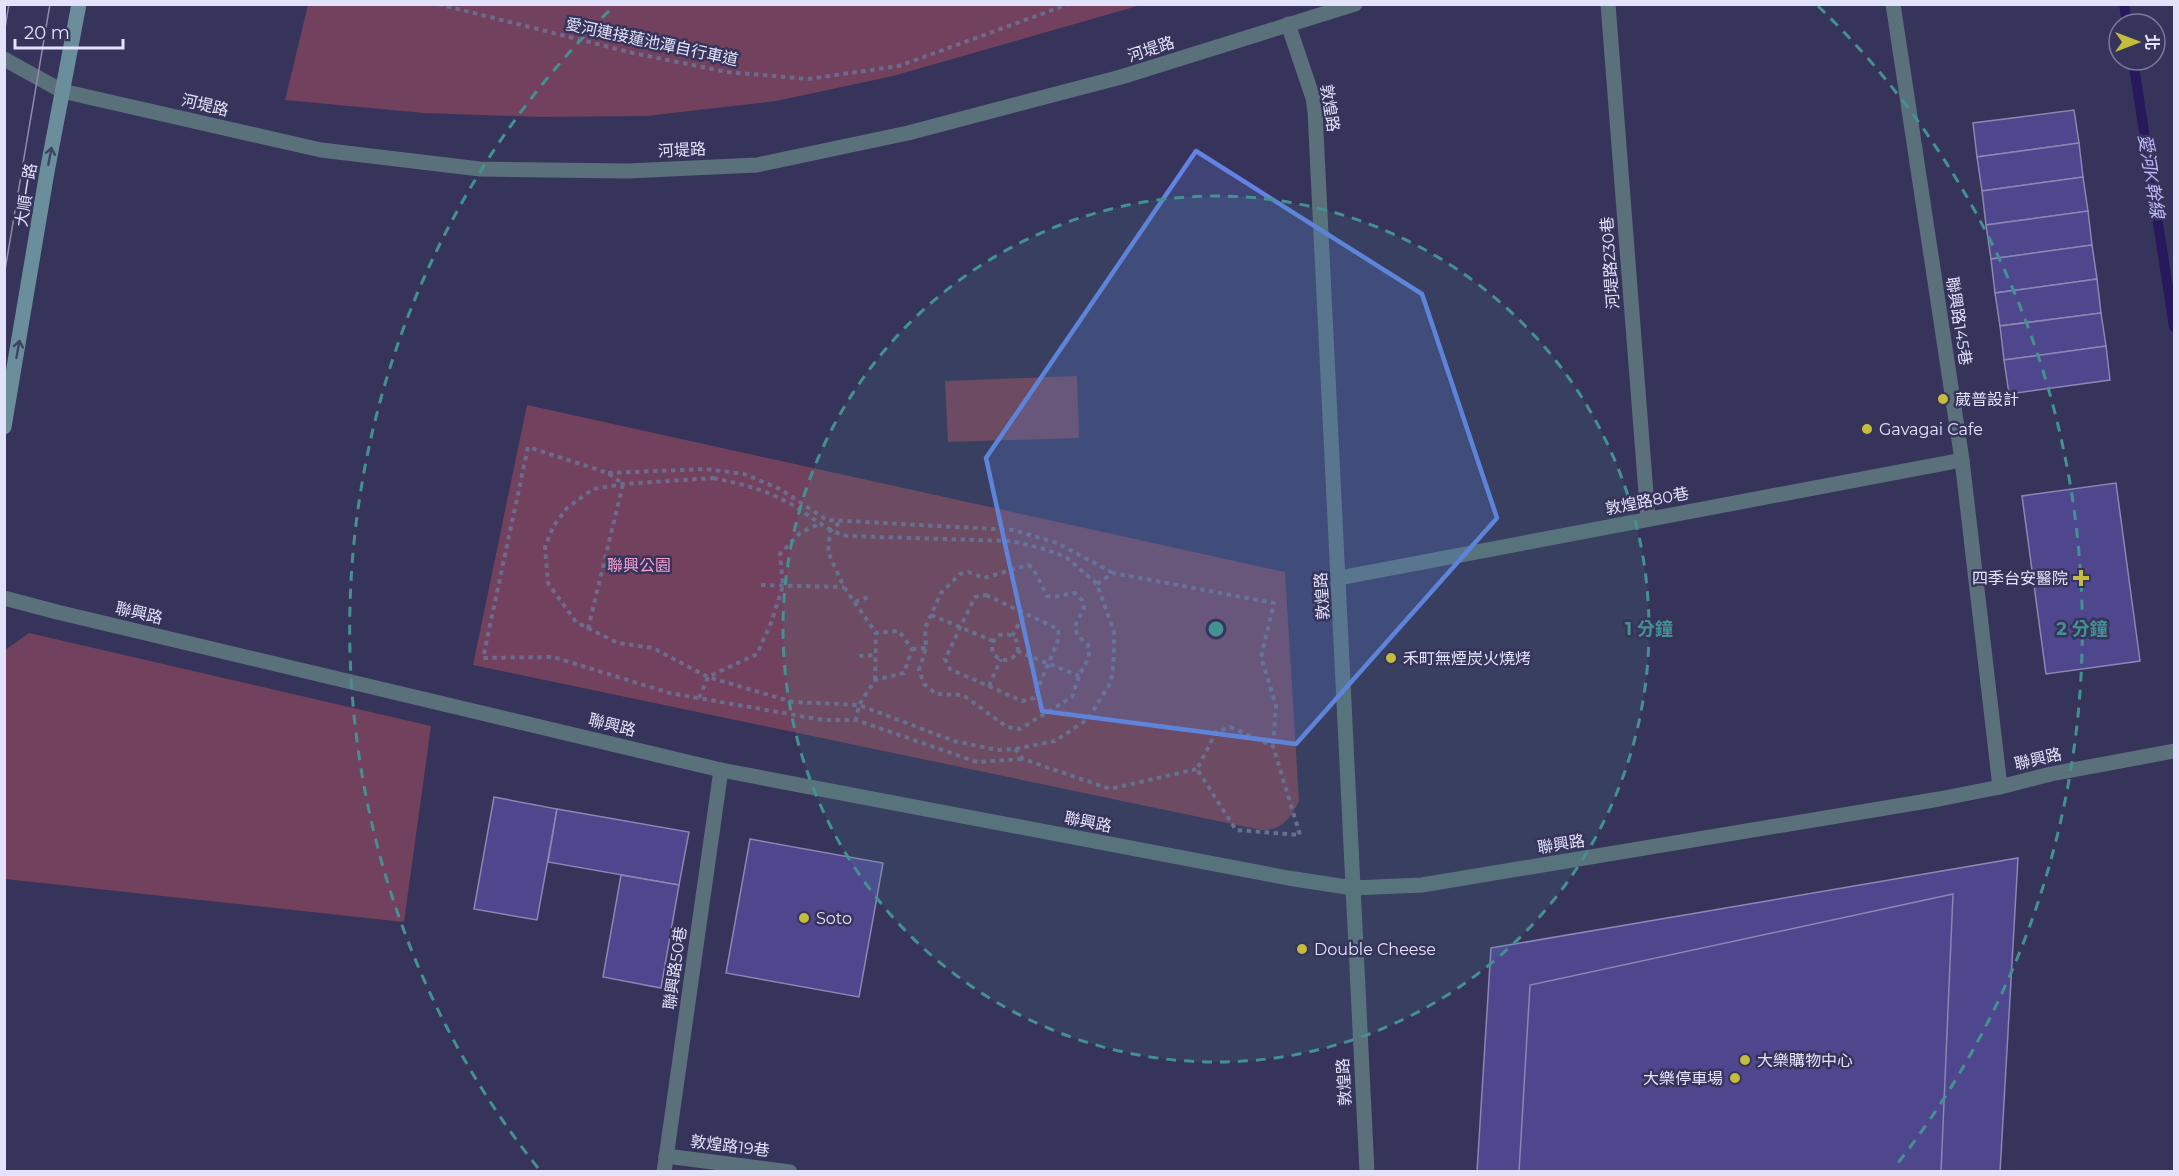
<svg xmlns="http://www.w3.org/2000/svg" width="2179" height="1176" font-family="Montserrat,'Noto Sans TC',sans-serif">
<style>
.green{fill:#72415d}
.lines{fill:none;stroke-linecap:round;stroke-linejoin:round}
.stream{stroke:#27195c;stroke-width:10}
.building{fill:#4f478e;stroke:#8987b4;stroke-width:1.5}
.path{stroke:#6d6b8d;stroke-width:4;stroke-dasharray:4.5 4.5;stroke-linecap:butt}
.lane{stroke:#5a707a;stroke-width:15}
.street{stroke:#5a707a;stroke-width:15}
.secondary{stroke:#6b8e9d;stroke-width:15}
.tram{stroke:#8c8aab;stroke-width:1.5}
.oneway{stroke:#3f4265}
.marked{fill:#6282e4;fill-opacity:0.2;stroke:#6282e4;stroke-width:4.5;stroke-linejoin:round}
.ring{fill:none;stroke:#449191;stroke-width:3;stroke-dasharray:10 8}
.poi-dot{fill:#c4bc3d;stroke:#37345b;stroke-width:2}
.labels{text-anchor:middle;dominant-baseline:central;stroke-width:5;stroke-linejoin:round;paint-order:stroke}
.street-label{font-size:16px;fill:#e2e2fb;stroke:#37345b}
.poi-label{font-size:16px;fill:#e2e2fb;stroke:#37345b;text-anchor:start}
.park-label{font-size:16px;fill:#f5a1d0;stroke:#37345b}
.water-label{font-size:18px;font-style:italic;fill:#bbb9f7;stroke:#37345b}
.centre{fill:#449191;stroke:#37345b;stroke-width:3}
.ring-label{font-size:18px;text-anchor:middle;font-weight:bold;fill:#449191;stroke:#37345b;stroke-width:5;stroke-linejoin:round;paint-order:stroke}
</style>
<rect width="100%" height="100%" fill="#37345b"/>
<g class="green">
<path d="M308,5L309,4L1141,5L893,76L776,101L646,116L542,117L424,113L285,100Z"/>
<path d="M1077,376L1079,438L948,442L945,381Z"/>
<path d="M527,405L1285,572L1299,801C1291,818 1281,831 1261,830L473,665Z"/>
<path d="M29,633L431,726L404,922L5,879V650Z"/>
</g>
<g class="lines">
<g class="stream">
<path d="M2124,4L2127,24"/>
<path d="M2133,60L2174,327"/>
</g>
</g>
<g class="building">
<path d="M2074,110L2079,143L1977,157L1973,123Z"/>
<path d="M2079,143L2083,177L1982,191L1977,157Z"/>
<path d="M2083,177L2088,211L1986,225L1982,191Z"/>
<path d="M2088,211L2092,245L1991,259L1986,225Z"/>
<path d="M2092,245L2097,279L1995,293L1991,259Z"/>
<path d="M2097,279L2101,313L2000,326L1995,293Z"/>
<path d="M2101,313L2106,346L2004,360L2000,326Z"/>
<path d="M2106,346L2110,380L2009,394L2004,360Z"/>
<path d="M2116,483L2140,661L2046,674L2022,496Z"/>
<path d="M494,797L557,809L537,920L474,909Z"/>
<path d="M557,809L689,832L679,885L548,862Z"/>
<path d="M750,839L883,863L859,997L726,973Z"/>
<path d="M2018,858L2000,1172H1477L1491,948Z"/>
<path d="M621,875L679,885L661,988L603,977Z"/>
<path d="M1953,894L1941,1172H1519L1530,985Z"/>
</g>
<g class="lines">
<g class="path">
<path d="M438,4L633,53L727,72L808,79L899,66L1069,4"/>
<path d="M608,473L706,469L744,474L780,489L827,520L1013,530L1057,543L1113,573"/>
<path d="M713,478C742,484 763,489 789,503C811,515 822,529 847,536L1011,541L1041,548L1066,557L1097,584L1114,632V656L1111,682L1088,719L1055,741L1015,749L997,750L954,741L859,705L793,702L708,677L653,648L618,643L576,622L548,583L545,547L553,527L567,508L593,489L623,484Z"/>
<path d="M839,523L830,531L828,552L844,587L876,633L899,631L912,649L904,673L875,680L859,705L856,720"/>
<path d="M1028,565L1033,568L1047,596L1053,597L1075,593L1082,600L1084,608L1075,626L1077,635L1088,645L1089,657L1079,676L1072,697L1020,729L1007,727L963,695L936,694L924,684L919,670L926,648L925,628L941,593L960,574L968,572L984,578Z"/>
<path d="M1097,584L1113,573L1274,603L1261,657L1276,705L1273,746"/>
<path d="M761,585L844,587"/>
<path d="M986,595L1058,629L1059,638L1034,698L1022,701L950,669L945,659L975,597Z"/>
<path d="M855,602L869,597"/>
<path d="M931,615L993,641"/>
<path d="M588,629L623,484L608,473L528,447L483,658L553,657L670,693L823,720H856L977,762L1023,759"/>
<circle cx="1005" cy="647" r="13"/>
<path d="M1012,636L1025,613"/>
<path d="M912,649L926,648"/>
<path d="M1017,651L1079,676"/>
<path d="M859,656L875,655"/>
<path d="M875,680L876,633"/>
<path d="M989,686L1001,659"/>
<path d="M699,698L708,677L757,654L771,623L783,586L780,554L800,533L821,523"/>
<path d="M1230,727L1273,746L1300,835L1236,830L1197,769L1216,732Z"/>
<path d="M1015,749L1023,759L1110,789L1197,769"/>
</g>
<g class="lane">
<path d="M1608,4L1648,519"/>
<path d="M1893,4L1962,460L2000,787"/>
<path d="M1339,578L1962,460"/>
<path d="M666,1156L790,1172"/>
<path d="M664,1172L721,770"/>
</g>
<g class="street">
<path d="M1288,24L1313,98L1315,111L1367,1172"/>
<path d="M4,59L62,91L321,150L480,169L628,171L757,165L908,133L1121,77L1355,4"/>
<path d="M4,598L57,612L721,770L1288,878L1353,888L1422,885L1939,799L2000,787L2051,774L2174,751"/>
</g>
<path class="secondary" d="M4,427L47,172L79,4"/>
<g class="tram">
<path d="M4,34L9,4"/>
<path d="M4,276L50,4"/>
</g>
</g>
<defs><path id="oneway-shaft" d="M-6 0H5M1.5-3L5.5 0L1.5 3" fill="none" stroke-width="1.6" stroke-linecap="round" stroke-linejoin="round" transform="scale(1.5)"/></defs>
<g class="oneway">
<use href="#oneway-shaft" transform="translate(50 156) rotate(-79)"/>
<use href="#oneway-shaft" transform="translate(18 349) rotate(-80)"/>
</g>
<path class="marked" d="M1196,151L1422,294L1497,518L1296,744L1042,711L986,458Z"/>
<circle cx="1216" cy="629" r="433" fill="#449191" fill-opacity=".12"/>
<g class="ring">
<circle cx="1216" cy="629" r="433"/>
<path d="M538 1168A866 866 0 0 1 614 6M1818 6A866 866 0 0 1 1894 1168"/>
</g>
<g class="poi-dot">
<circle cx="1943" cy="399" r="6"/>
<circle cx="1867" cy="429" r="6"/>
<path d="M2078 569h6v6h6v6h-6v6h-6v-6h-6v-6h6z"/>
<circle cx="1391" cy="658" r="6"/>
<circle cx="804" cy="918" r="6"/>
<circle cx="1302" cy="949" r="6"/>
<circle cx="1745" cy="1060" r="6"/>
<circle cx="1735" cy="1078" r="6"/>
</g>
<g class="labels">
<g class="street-label">
<text transform="translate(652 42) rotate(12)">愛河連接蓮池潭自行車道</text>
<text transform="translate(1151 49) rotate(-18)">河堤路</text>
<text transform="translate(205 105) rotate(13)">河堤路</text>
<text transform="translate(1330 108) rotate(81)">敦煌路</text>
<text transform="translate(682 150) rotate(-3)">河堤路</text>
<text transform="translate(26 195) rotate(-81)">大順一路</text>
<text transform="translate(1610 263) rotate(-94)">河堤路230巷</text>
<text transform="translate(1959 321) rotate(81)">聯興路145巷</text>
<text transform="translate(1647 501) rotate(-11)">敦煌路80巷</text>
<text transform="translate(1322 596) rotate(-93)">敦煌路</text>
<text transform="translate(139 613) rotate(13)">聯興路</text>
<text transform="translate(612 725) rotate(14)">聯興路</text>
<text transform="translate(2038 759) rotate(-13)">聯興路</text>
<text transform="translate(1088 822) rotate(11)">聯興路</text>
<text transform="translate(1561 844) rotate(-9)">聯興路</text>
<text transform="translate(675 968) rotate(-82)">聯興路50巷</text>
<text transform="translate(1344 1082) rotate(-93)">敦煌路</text>
<text transform="translate(730 1146) rotate(7)">敦煌路19巷</text>
</g>
<g class="poi-label">
<text x="1955" y="399">葳普設計</text>
<text x="1879" y="429">Gavagai Cafe</text>
<text x="2068" y="578" text-anchor="end">四季台安醫院</text>
<text x="1403" y="658">禾町無煙炭火燒烤</text>
<text x="816" y="918">Soto</text>
<text x="1314" y="949">Double Cheese</text>
<text x="1757" y="1060">大樂購物中心</text>
<text x="1723" y="1078" text-anchor="end">大樂停車場</text>
</g>
<g class="park-label">
<text x="639" y="565">聯興公園</text>
</g>
<g class="water-label">
<text transform="translate(2151 176) rotate(81)">愛河K幹線</text>
</g>
</g>
<circle cx="1216" cy="629" r="9" class="centre"/>
<g class="ring-label">
<text x="1649" y="635">1 分鐘</text>
<text x="2082" y="635">2 分鐘</text>
</g>
<rect width="2179" height="1176" fill="none" stroke="#e2e2fb" stroke-width="12"/>
<g transform="translate(2137 42) rotate(90)"><circle r="28" fill="#37345b" stroke="#7b7a9b" stroke-width="1.5"/>
<path d="M0-4.5L10 22L0 15L-10 22Z" fill="#c4bc3d"/>
<text y="-9" font-size="16" font-weight="bold" text-anchor="middle" fill="#e2e2fb">北</text>
</g>
<path d="M15 39v9h108v-9" fill="none" stroke="#e2e2fb" stroke-width="3"/>
<text x="24" y="39" font-size="18" fill="#e2e2fb" stroke="#37345b" stroke-width="4.5" paint-order="stroke">20 m</text>
</svg>
